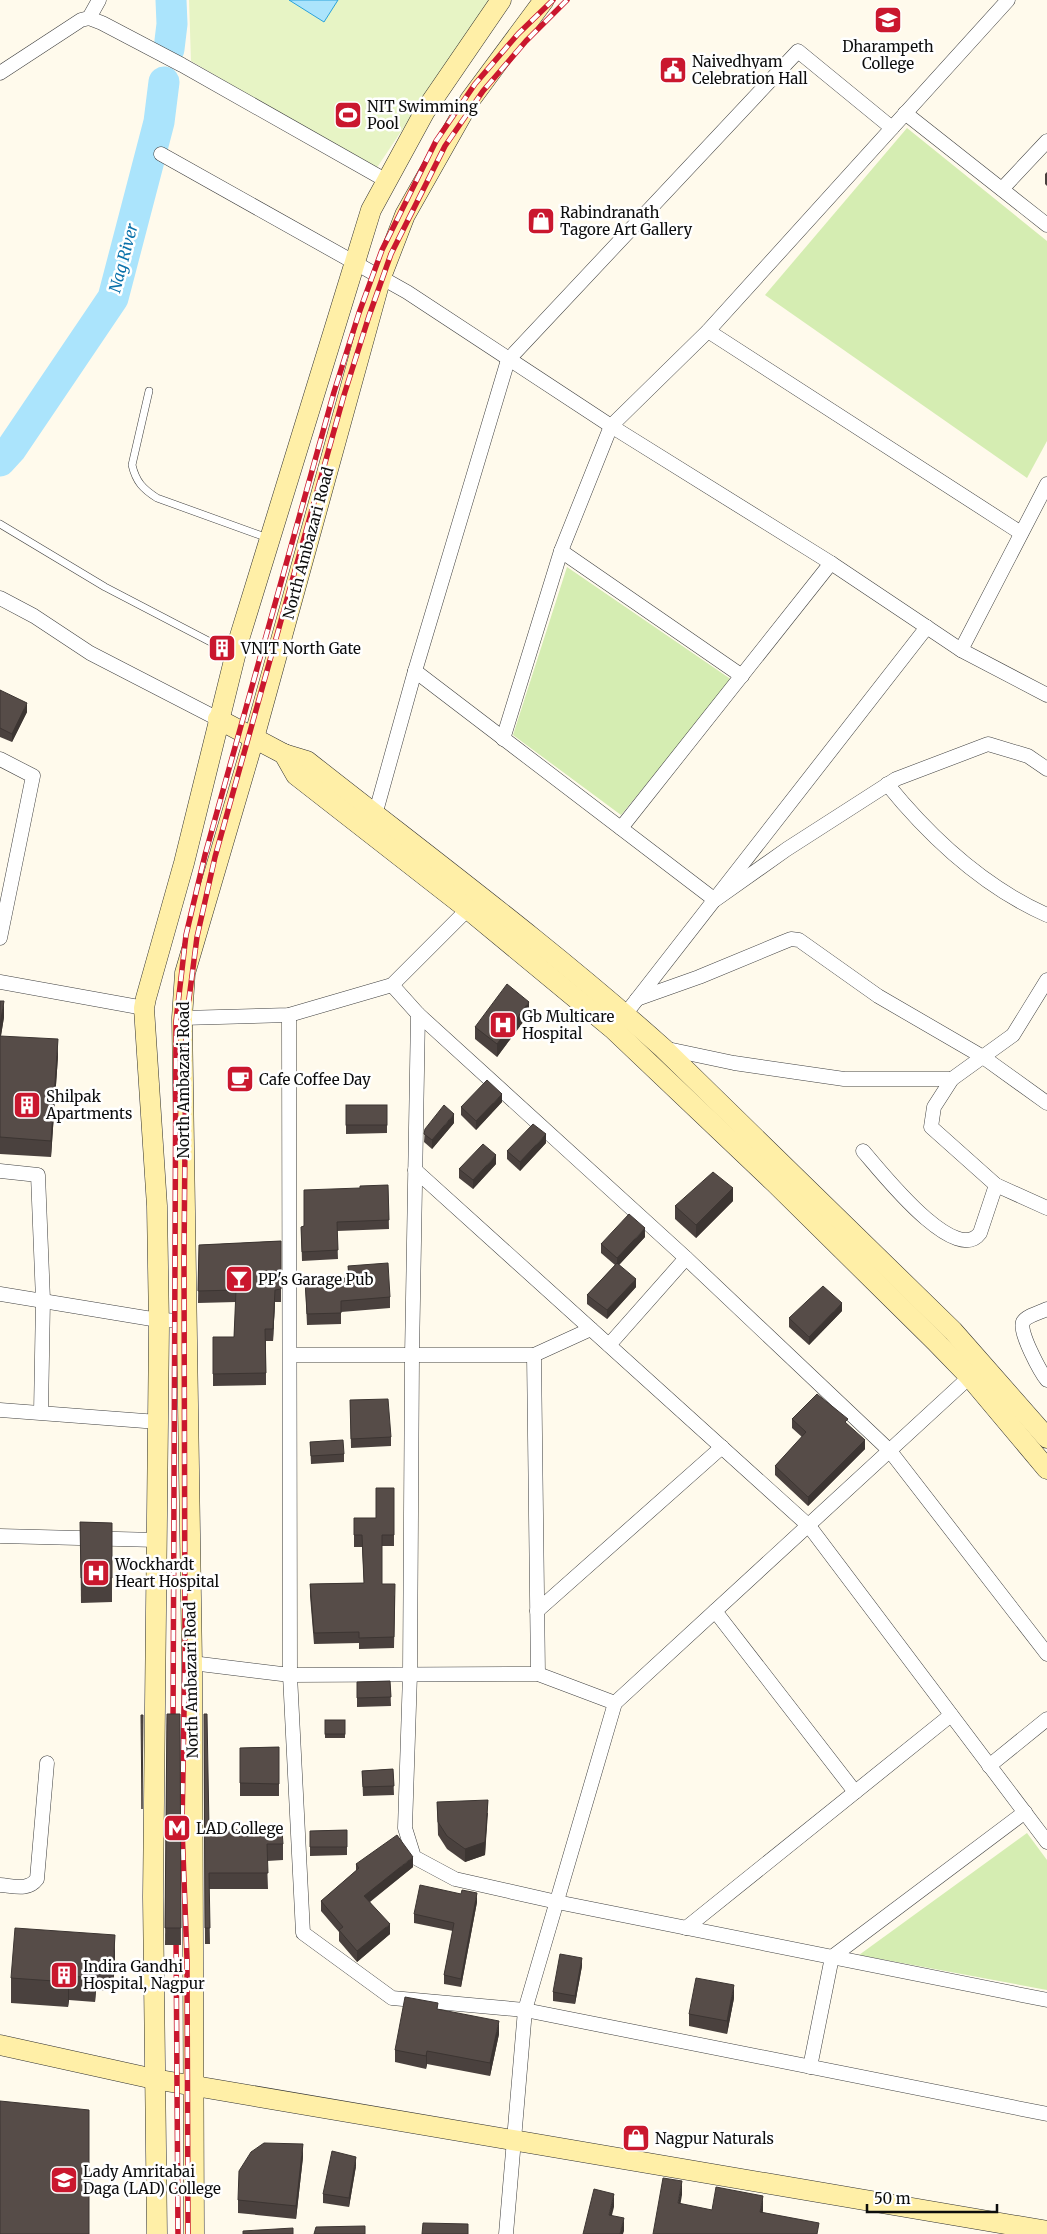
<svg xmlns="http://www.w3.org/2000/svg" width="1047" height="2234" font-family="Merriweather,serif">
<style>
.green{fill:#d5edb2}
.pitch{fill:#e7f4c5}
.water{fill:#abe4fc;stroke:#2ba2da}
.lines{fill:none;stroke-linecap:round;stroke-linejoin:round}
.river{stroke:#abe4fc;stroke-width:31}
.lane-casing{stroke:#404040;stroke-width:8}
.street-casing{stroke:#404040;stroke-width:15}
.secondary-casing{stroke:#2f2f2f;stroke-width:21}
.lane{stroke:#fff;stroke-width:7}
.street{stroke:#fff;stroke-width:14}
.secondary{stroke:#ffefa7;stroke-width:20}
.rail-casing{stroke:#ca172e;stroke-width:5.5}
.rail{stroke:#fff;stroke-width:4;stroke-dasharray:11;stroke-linecap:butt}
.wall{fill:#4a413e}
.shaded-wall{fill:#3c3532}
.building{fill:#564c48;stroke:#3c3532}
.labels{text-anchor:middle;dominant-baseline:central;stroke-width:5;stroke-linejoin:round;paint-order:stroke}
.poi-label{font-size:15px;fill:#0d0d0d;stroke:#fff;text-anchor:start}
.street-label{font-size:15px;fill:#0d0d0d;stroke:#fff}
.water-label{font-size:16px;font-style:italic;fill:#0a71aa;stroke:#fff}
</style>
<rect width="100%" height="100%" fill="#fffaec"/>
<g class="green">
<path d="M907,128L1047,241V441L1027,478L765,295Z"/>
<path d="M567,567L732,680L621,815L513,735Z"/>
<path d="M1027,1833L1047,1860V1990L859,1955Z"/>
</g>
<path class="pitch" d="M189,0H489L376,169L191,61Z"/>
<path class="water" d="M289,0H338L324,22Z"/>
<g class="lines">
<g class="river">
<path d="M169,49L172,24L171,0"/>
<path d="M0,461L11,449L113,298L159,122L164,82"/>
</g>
<g class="lane-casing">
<g id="lane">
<path d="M149,391L132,465C136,482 143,489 157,498L268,538"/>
<path d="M0,524L105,587L222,648"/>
</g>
</g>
<g class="street-casing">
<g id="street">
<path d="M89,18L99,0"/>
<path d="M0,73L81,20L89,18L102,23L182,65L387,181"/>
<path d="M905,113L1047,225"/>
<path d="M161,154L407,292L611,426L831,563L961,650L1047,695"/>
<path d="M1002,189L1047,141"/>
<path d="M708,331L1021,533"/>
<path d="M561,551L742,676"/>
<path d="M0,598L34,616L90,653L218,719"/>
<path d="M961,650L1047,484"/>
<path d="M415,671L715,900L787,849L896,779L988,744L1028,756L1047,769"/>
<path d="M503,739L561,551L611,426L708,331L1008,0"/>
<path d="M0,759L33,776L0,938"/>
<path d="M887,784C930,837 984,887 1047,915"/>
<path d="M375,815L415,671L508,360L798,51L892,128"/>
<path d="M621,828L831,563"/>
<path d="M1047,980L1013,1035L952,1079L934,1107L931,1127L996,1185L1047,1208"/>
<path d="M0,982L144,1008"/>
<path d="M392,985L418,1014L412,1356L410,1674L405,1828L414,1857L455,1879L557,1902L1047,2000"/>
<path d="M637,999L699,977L781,943L791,939L799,940L878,996L983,1057L1047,1103"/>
<path d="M418,1014L686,1258L890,1451L1047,1654"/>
<path d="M289,1015L290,1675L303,1933L392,1998L525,2010L1047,2114"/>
<path d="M182,1018L289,1015L392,985L473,904"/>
<path d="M620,1021L927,627"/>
<path d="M663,1048L734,1063L844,1079H952"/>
<path d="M863,1151C879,1169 955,1267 980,1233L996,1185"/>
<path d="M415,1170L809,1526L1047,1842"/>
<path d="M0,1171L38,1175L43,1300L41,1412"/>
<path d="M0,1294L158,1320L186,1321"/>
<path d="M1047,1309C1041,1312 1026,1316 1023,1322C1018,1331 1041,1373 1047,1380"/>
<path d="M609,1345L686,1258"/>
<path d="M290,1355H534L591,1329"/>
<path d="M534,1355L538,1674"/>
<path d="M0,1410L158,1422"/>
<path d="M0,1536L157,1540"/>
<path d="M537,1611L722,1447"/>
<path d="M715,1611L855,1792"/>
<path d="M192,1663L290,1675L538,1674L615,1703"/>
<path d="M989,1766L1047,1719"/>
<path d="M0,1885C14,1886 28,1891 37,1879L47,1763"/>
<path d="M686,1928L951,1715"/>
<path d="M810,2067L832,1957L1025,1812"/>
<path d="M506,2234L525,2010L615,1703L975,1372"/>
</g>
</g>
<g class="secondary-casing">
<g id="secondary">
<path d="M218,719L284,754L307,761C426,855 549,946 663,1048L953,1331L1047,1438"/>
<path d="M284,754L296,775L469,910L613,1029L775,1183L935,1341L969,1376L1047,1469"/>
<path d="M0,2045L154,2079L1047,2231"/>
<path d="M157,2234L153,1897L159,1326L157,1206L144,1008L146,998L184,863L240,636L371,210L425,111L501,0"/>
<path d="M194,2234L192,1663L182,1018L185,973L254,738L381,277L405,215L470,100L544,0"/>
</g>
</g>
<use href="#lane" class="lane"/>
<use href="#street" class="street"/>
<use href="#secondary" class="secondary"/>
<g class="rail-casing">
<g id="rail">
<path d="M173,1729L176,1021L186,935L205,855L334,392L359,313L382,250L436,141L475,84L518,34L553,0"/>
<path d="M176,1932L178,2234"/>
<path d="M188,2234L187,1959L182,1827L185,1653L184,1259L186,1022L197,937L215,857L344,395L369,316L391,254L445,146L483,91L526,41L567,0"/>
</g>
</g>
<use href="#rail" class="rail"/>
</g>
<g class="wall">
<path d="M1047,172V186L1045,184V174Z"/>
<path d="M0,690L27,712L12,742L0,737Z"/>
<path d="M0,1001L4,1017L1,1036L58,1056L51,1157L0,1154Z"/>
<path d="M529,1014L497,1057L475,1039V1027Z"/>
<path d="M502,1102L476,1130L461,1115V1107Z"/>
<path d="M346,1105H387V1133L346,1134Z"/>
<path d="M454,1123L432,1149L424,1142L425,1129Z"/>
<path d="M546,1143L520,1171L507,1159V1151Z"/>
<path d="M496,1164L473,1189L459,1178V1169Z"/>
<path d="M388,1185L389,1229L337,1231L338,1259L302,1261L301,1227L304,1226L360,1188Z"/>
<path d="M733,1201L696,1238L675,1219V1206Z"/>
<path d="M645,1237L619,1265L636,1287L607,1319L587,1304V1295L615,1265L601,1253V1244Z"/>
<path d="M281,1241V1302H275L273,1341H266V1385L213,1386V1337H234L236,1302L198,1303L199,1245Z"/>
<path d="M348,1266L390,1297V1308L341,1312V1324L307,1325L305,1280L348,1278Z"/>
<path d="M842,1311L809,1345L789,1327V1318Z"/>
<path d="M350,1400L391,1437V1446L351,1448Z"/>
<path d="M792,1419L848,1425L865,1449L808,1506L775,1475V1466L802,1437L792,1428Z"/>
<path d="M310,1442L344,1454V1462L311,1464Z"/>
<path d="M394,1488V1546H382V1584L395,1596L394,1648L359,1649V1643L314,1644L310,1596V1584L364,1583L362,1547H354V1518H376Z"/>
<path d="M80,1522L112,1523V1602L81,1603Z"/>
<path d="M390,1681L391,1706L357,1707V1682Z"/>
<path d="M167,1714H180L181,1945H165Z"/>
<rect x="325" y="1720" width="20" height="18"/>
<path d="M204,1731L209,1829L283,1844V1860L267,1861L268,1889H209L210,1944H205Z"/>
<path d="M279,1747V1796H240V1748Z"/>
<path d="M393,1769L394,1795L363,1796L362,1771Z"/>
<path d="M437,1802L488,1813L485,1855L465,1862L447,1849L438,1835Z"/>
<path d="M347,1830V1855L310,1856V1831Z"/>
<path d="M356,1864L413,1867L370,1902L390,1934L357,1962L339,1941V1932L321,1911V1901L356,1871Z"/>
<path d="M461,1894L477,1902L461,1987L444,1984V1975L453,1931L414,1923V1914Z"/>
<path d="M115,1959L113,1991L96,1990L95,2002L69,2000L68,2007L11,2003V1978Z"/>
<path d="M582,1966L575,2004L553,2001V1992Z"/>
<path d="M734,1998L727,2034L689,2026V2014Z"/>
<path d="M438,2010L499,2034L490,2076L427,2064L426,2069L395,2062V2050Z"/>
<path d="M303,2157L296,2219L238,2213V2200Z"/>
<path d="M356,2166L349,2207L323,2203V2194Z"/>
</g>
<g class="shaded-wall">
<path d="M27,703V712L12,742V734Z"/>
<path d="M4,1001V1017L0,1041V1025Z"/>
<path d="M529,1002V1014L497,1057V1044Z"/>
<path d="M58,1039V1056L51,1157V1141Z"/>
<path d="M502,1094V1102L476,1130V1121Z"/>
<path d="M454,1114V1123L432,1149V1140Z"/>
<path d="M546,1134V1143L520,1171V1162Z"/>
<path d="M496,1155V1164L473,1189V1180Z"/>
<path d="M733,1188V1201L696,1238V1225Z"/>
<path d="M645,1228V1237L617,1267V1258Z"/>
<path d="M636,1279V1287L607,1319V1310Z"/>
<path d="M275,1290V1302L273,1341V1329Z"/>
<path d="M842,1303V1311L809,1345V1337Z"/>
<path d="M865,1440V1449L808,1506V1497Z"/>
<path d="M488,1800L485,1855L465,1862V1849Z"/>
<path d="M413,1857V1867L364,1906V1896Z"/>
<path d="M477,1893V1902L461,1987V1979Z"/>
<path d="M390,1924V1934L357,1962V1951Z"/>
<path d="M115,1935V1959L113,1991V1967Z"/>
<path d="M582,1958V1966L575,2004V1996Z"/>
<path d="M96,1966V1990L95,2002V1978Z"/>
<path d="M69,1976V2000L68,2007V1982Z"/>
<path d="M734,1985V1998L727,2034V2021Z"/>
<path d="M499,2021V2034L490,2076V2063Z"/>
<path d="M427,2051V2064L426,2069V2056Z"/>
<path d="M303,2144V2157L296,2219V2206Z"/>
<path d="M356,2157V2166L349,2207V2198Z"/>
<path d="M682,2181V2195L678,2218V2203Z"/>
<path d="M614,2194V2207L609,2227V2215Z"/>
<path d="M763,2196V2211L760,2227V2212Z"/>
<path d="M624,2218V2231L623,2234H620Z"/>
</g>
<g class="building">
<path d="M0,690L27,703L12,734L0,728Z"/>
<path d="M507,984L529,1002L497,1044L475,1027Z"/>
<path d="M0,1001H4L0,1025Z"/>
<path d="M0,1036L58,1039L51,1141L0,1137Z"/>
<path d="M487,1080L502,1094L476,1121L461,1107Z"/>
<rect x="346" y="1105" width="41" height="20"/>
<path d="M444,1105L454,1114L432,1140L424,1134L425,1129Z"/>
<path d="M533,1124L546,1134L520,1162L507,1151Z"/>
<path d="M483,1144L496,1155L473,1180L459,1169Z"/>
<path d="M713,1172L733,1188L696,1225L675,1206Z"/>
<path d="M388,1185L389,1220L337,1222L338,1250L302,1252L301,1227L304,1226V1190L360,1188V1186Z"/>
<path d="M629,1214L645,1228L617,1258L601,1244Z"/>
<path d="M281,1241V1289L275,1290L273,1329H265L266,1373L213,1374V1337H234L236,1290L198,1291L199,1245Z"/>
<path d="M388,1263L390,1297L341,1301V1313L307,1314L305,1280L349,1278L348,1266Z"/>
<path d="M617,1263L636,1279L607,1310L587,1295Z"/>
<path d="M823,1286L842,1303L809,1337L789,1318Z"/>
<path d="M817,1394L848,1419L845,1422L865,1440L808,1497L775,1466L806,1432L792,1419Z"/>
<path d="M388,1399L391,1437L351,1439L350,1400Z"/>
<path d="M343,1440L344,1454L311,1456L310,1442Z"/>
<path d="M376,1488H394V1535H382V1584H395L394,1637L359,1638V1632L314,1633L310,1584L364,1583L362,1535H354V1518H376Z"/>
<path d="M80,1522L112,1523V1578H81Z"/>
<path d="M390,1681L391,1697L357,1698V1682Z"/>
<path d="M167,1714H180L181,1928H165Z"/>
<path d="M204,1714H207L209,1829L282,1831L283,1844H267L268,1873H209L210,1928H205Z"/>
<path d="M141,1715H143L142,1809Z"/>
<rect x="325" y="1720" width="20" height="14"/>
<path d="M279,1747V1784L240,1783V1748Z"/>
<path d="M393,1769L394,1786L363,1787L362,1771Z"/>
<path d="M488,1800L485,1842L465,1849L447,1836L438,1822L437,1802Z"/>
<path d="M347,1830V1847H310V1831Z"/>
<path d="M397,1835L413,1857L364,1896L390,1924L357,1951L339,1930L343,1927L321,1901L359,1868L356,1864Z"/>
<path d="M420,1885L461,1894L462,1890L477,1893L461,1979L444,1975L454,1923L414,1914Z"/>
<path d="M15,1928L115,1935L113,1967L96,1966L95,1978L69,1976L68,1982L11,1978Z"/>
<path d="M560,1954L582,1958L575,1996L553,1992Z"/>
<path d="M696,1978L734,1985L727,2021L689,2014Z"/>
<path d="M405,1997L438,2003L437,2009L499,2021L490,2063L427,2051L426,2056L395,2050Z"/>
<path d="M0,2101L89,2110V2234H0Z"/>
<path d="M264,2143L303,2144L296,2206L238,2200L239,2171L251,2152Z"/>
<path d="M332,2151L356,2157L349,2198L323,2194Z"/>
<path d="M663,2178L682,2181L678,2203L712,2210L716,2187L763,2196L760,2212L819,2223L817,2234H653Z"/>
<path d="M594,2189L614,2194L609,2215L624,2218L620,2234H583Z"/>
<path d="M423,2223L468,2224V2234H422Z"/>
<path d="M365,2226V2234H314L316,2227Z"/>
<path d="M293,2228V2234H243V2231Z"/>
</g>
<defs>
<g id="university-square" transform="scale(1.4375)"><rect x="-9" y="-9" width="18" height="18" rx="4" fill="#ca172e" stroke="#fff"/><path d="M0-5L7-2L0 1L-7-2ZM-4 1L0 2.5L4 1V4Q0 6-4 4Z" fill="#fff"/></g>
<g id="civic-square" transform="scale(1.4375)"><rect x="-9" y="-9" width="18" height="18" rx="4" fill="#ca172e" stroke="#fff"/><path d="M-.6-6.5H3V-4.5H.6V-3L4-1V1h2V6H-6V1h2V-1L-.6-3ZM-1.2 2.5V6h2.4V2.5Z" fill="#fff"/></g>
<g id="stadium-square" transform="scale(1.4375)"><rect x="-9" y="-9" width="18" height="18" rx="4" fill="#ca172e" stroke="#fff"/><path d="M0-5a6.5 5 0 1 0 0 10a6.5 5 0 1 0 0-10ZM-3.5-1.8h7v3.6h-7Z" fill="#fff"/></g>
<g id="shop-square" transform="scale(1.4375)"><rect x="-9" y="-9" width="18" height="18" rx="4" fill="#ca172e" stroke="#fff"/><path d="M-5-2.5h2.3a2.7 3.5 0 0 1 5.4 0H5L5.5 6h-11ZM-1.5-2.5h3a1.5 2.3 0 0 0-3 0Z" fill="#fff"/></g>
<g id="building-square" transform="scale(1.4375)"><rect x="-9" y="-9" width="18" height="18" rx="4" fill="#ca172e" stroke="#fff"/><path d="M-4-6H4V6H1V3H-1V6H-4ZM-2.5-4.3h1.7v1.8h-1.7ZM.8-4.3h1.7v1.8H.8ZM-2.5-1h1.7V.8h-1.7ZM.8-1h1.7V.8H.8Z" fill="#fff"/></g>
<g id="hospital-square" transform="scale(1.4375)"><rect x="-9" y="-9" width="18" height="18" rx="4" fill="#ca172e" stroke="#fff"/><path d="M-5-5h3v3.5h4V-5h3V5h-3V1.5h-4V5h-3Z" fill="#fff"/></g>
<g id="cafe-square" transform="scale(1.4375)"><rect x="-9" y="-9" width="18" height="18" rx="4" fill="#ca172e" stroke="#fff"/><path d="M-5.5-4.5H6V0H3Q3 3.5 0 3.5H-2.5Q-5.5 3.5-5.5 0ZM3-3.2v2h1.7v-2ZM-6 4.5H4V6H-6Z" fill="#fff"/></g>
<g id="bar-square" transform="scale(1.4375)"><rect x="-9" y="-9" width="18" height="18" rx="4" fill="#ca172e" stroke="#fff"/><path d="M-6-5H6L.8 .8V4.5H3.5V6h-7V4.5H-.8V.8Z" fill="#fff"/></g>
<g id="metro-square" transform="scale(1.4375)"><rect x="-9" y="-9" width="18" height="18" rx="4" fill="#ca172e" stroke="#fff"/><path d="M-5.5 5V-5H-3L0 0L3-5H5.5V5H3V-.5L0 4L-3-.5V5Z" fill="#fff"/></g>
</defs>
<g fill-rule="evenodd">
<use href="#university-square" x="888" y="20"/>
<use href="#civic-square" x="673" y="70"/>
<use href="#stadium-square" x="348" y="115"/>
<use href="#shop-square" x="541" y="221"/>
<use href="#building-square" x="222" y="648"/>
<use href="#hospital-square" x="503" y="1025"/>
<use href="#cafe-square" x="240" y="1079"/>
<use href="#building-square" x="27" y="1105"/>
<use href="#bar-square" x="239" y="1279"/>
<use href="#hospital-square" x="96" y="1573"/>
<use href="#metro-square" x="177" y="1828"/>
<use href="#building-square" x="64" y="1975"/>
<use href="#shop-square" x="636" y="2138"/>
<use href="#university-square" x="64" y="2180"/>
</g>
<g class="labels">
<g class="poi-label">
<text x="888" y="46" text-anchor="middle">Dharampeth<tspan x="888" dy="17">College</tspan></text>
<text x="692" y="61">Naivedhyam<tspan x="692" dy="17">Celebration Hall</tspan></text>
<text x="367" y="106">NIT Swimming<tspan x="367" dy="17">Pool</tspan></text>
<text x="560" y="212">Rabindranath<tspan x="560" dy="17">Tagore Art Gallery</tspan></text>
<text x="241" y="648">VNIT North Gate</text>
<text x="522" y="1016">Gb Multicare<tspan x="522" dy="17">Hospital</tspan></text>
<text x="259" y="1079">Cafe Coffee Day</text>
<text x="46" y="1096">Shilpak<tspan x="46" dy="17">Apartments</tspan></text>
<text x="258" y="1279">PP's Garage Pub</text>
<text x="115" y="1564">Wockhardt<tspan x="115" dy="17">Heart Hospital</tspan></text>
<text x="196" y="1828">LAD College</text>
<text x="83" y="1966">Indira Gandhi<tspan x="83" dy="17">Hospital, Nagpur</tspan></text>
<text x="655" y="2138">Nagpur Naturals</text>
<text x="83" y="2171">Lady Amritabai<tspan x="83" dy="17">Daga (LAD) College</tspan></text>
</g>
<g class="street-label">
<text transform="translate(308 543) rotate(-75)">North Ambazari Road</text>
<text transform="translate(183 1080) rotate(-90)">North Ambazari Road</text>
<text transform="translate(191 1680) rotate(-91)">North Ambazari Road</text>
</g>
<g class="water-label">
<text transform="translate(123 258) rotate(-75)">Nag River</text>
</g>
</g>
<path d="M867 2204v8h130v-8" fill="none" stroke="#0d0d0d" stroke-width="2.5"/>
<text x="874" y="2204" font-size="15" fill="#0d0d0d" stroke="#ffffff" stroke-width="4" paint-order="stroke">50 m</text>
</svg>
